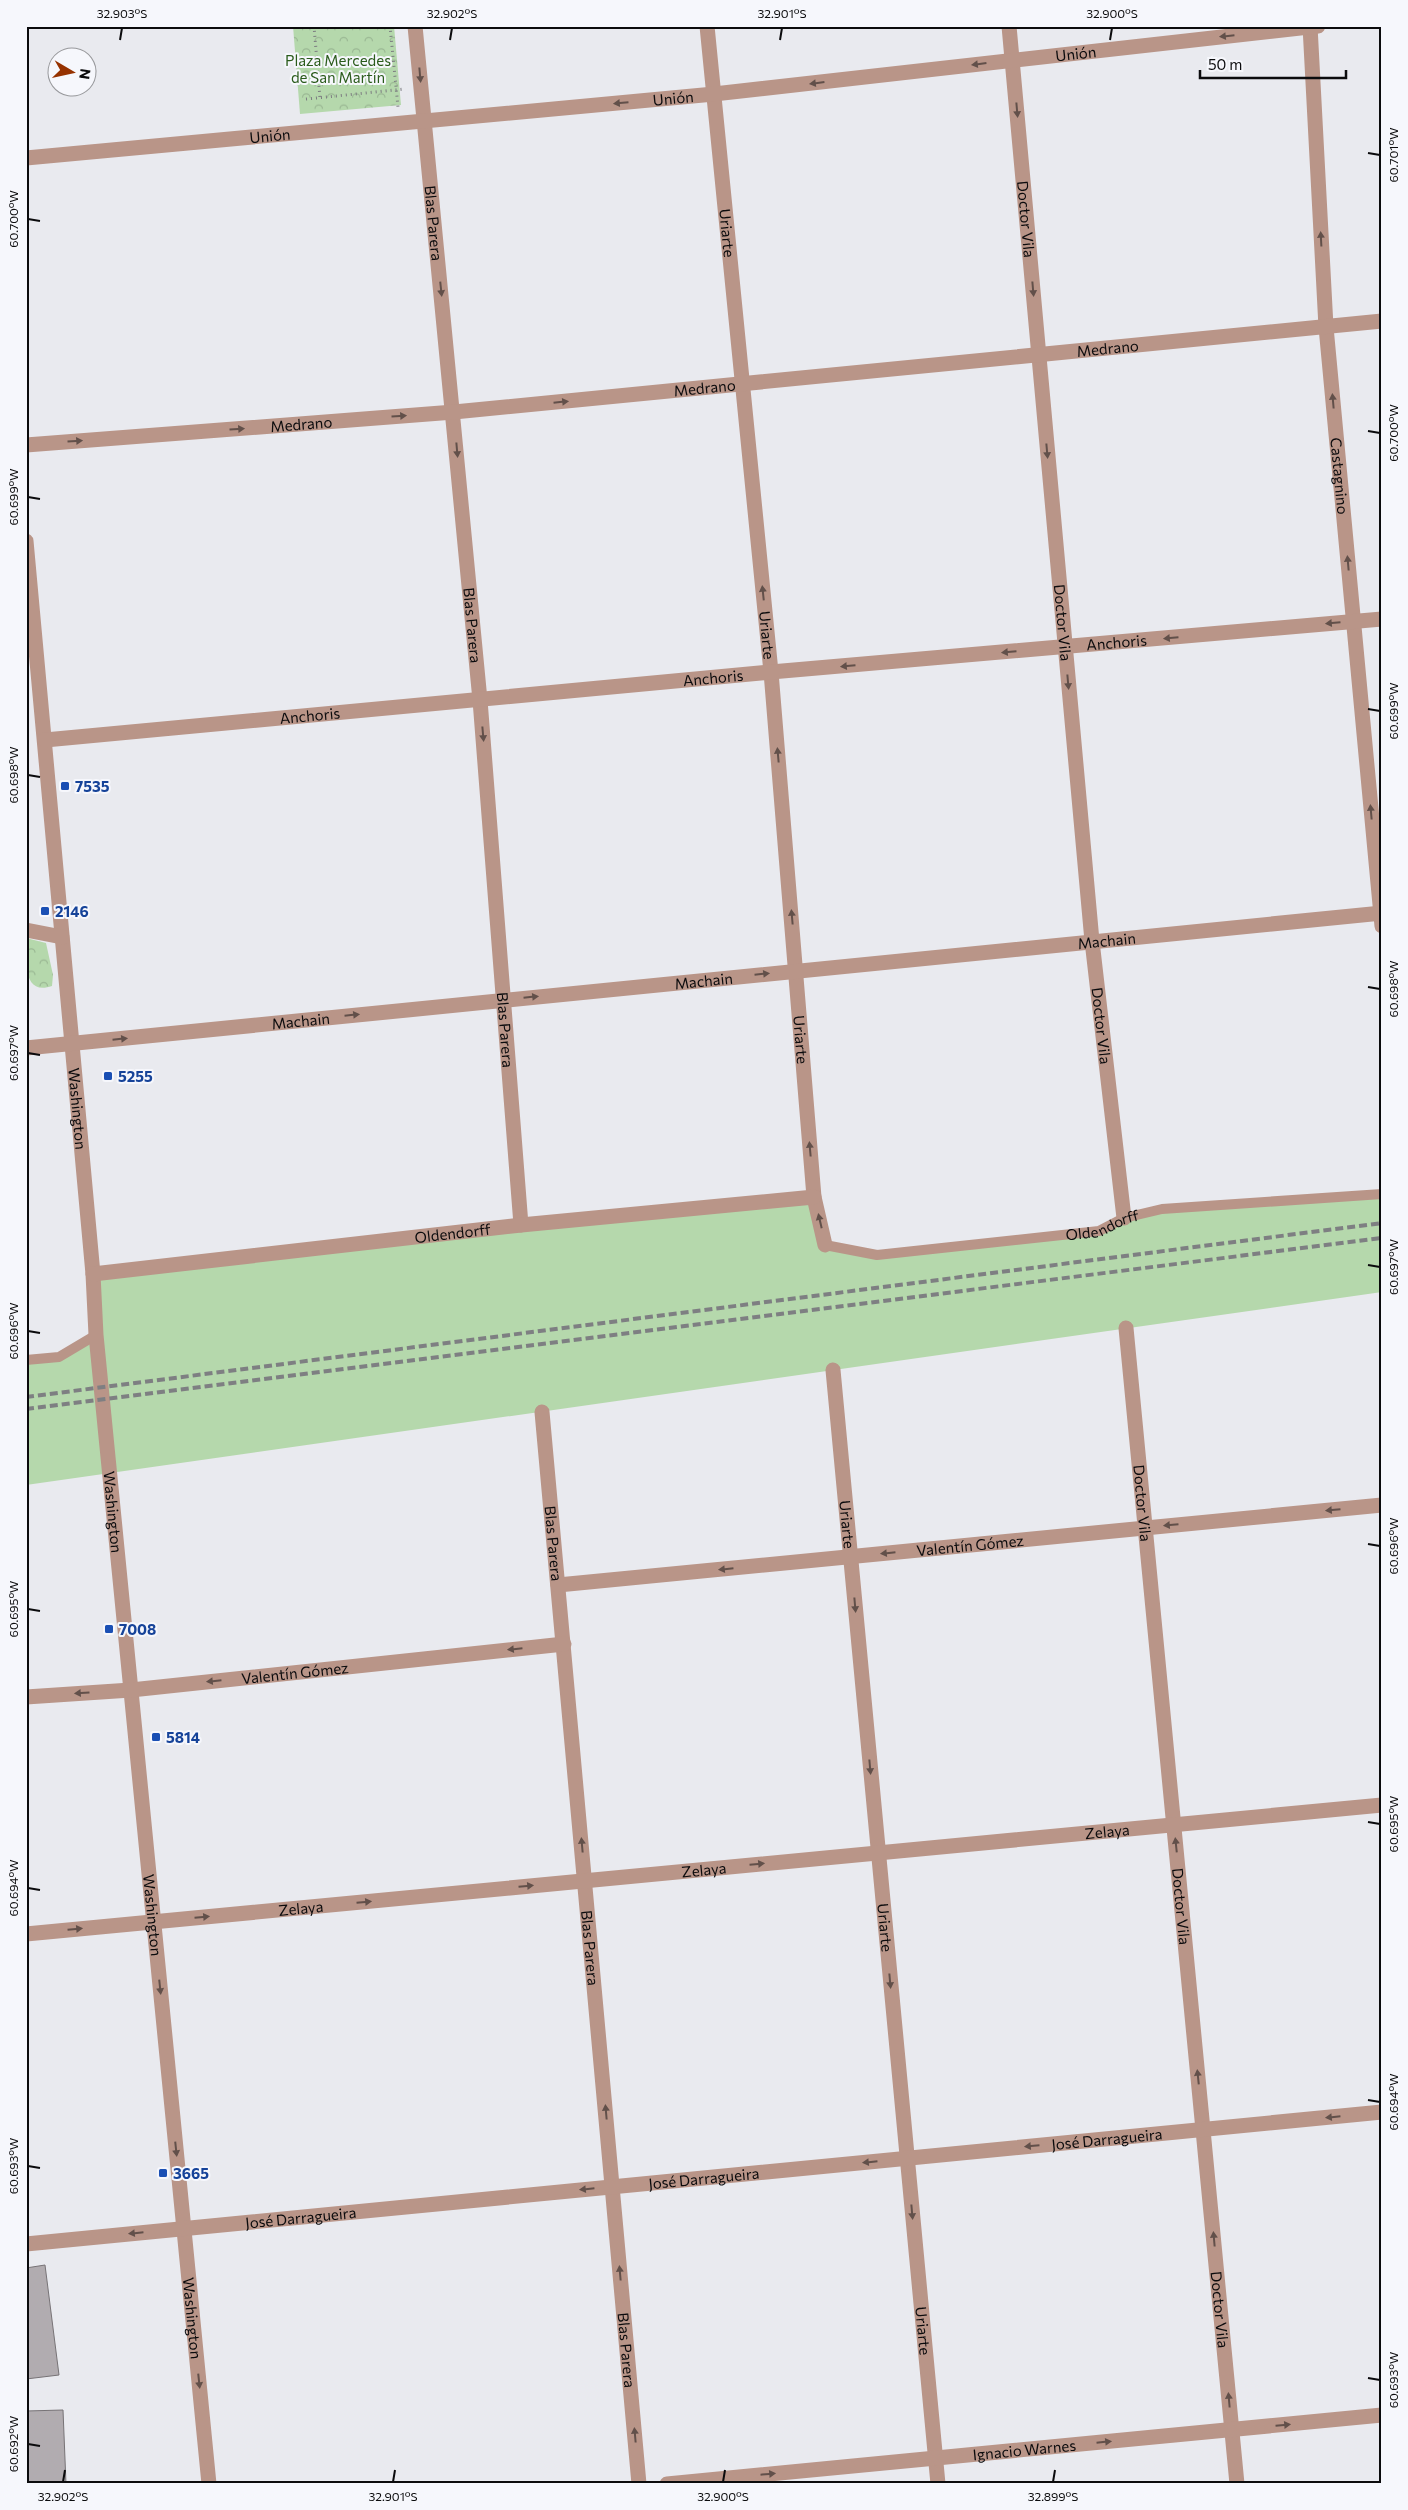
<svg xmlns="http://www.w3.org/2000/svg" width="1408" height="2510" font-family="Commissioner,sans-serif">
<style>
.grass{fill:#b5d8ac}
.forest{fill:url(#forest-crowns)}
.building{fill:#b1acb0;stroke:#777376}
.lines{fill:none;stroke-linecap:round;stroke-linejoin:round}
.path{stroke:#7c7c80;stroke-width:3;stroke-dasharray:1 4;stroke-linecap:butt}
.lane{stroke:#b99588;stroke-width:10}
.street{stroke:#b99588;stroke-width:15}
.rail{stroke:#7e7f82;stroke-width:4;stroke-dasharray:8 4;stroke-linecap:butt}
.oneway{fill:#62504a}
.ticks{fill:none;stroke:#0b0b0d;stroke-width:2}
.transit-dot{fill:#1a4fb4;stroke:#f6f7fc;stroke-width:2}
.labels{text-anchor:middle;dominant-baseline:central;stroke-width:4;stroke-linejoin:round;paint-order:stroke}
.street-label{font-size:15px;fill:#0b0b0d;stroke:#f6f7fc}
.park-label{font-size:15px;fill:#2a5b1b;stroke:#f6f7fc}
.transit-label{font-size:15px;font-weight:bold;fill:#164399;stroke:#f6f7fc;text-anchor:start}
.neatline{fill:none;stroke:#0b0b0d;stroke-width:2}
.ticks-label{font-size:12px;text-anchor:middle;fill:#0b0b0d}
</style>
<defs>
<pattern id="forest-crowns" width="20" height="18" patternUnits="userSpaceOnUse" patternTransform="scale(1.25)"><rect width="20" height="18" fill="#b5d8ac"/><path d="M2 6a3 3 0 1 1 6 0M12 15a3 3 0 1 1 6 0" fill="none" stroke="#9ab893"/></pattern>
</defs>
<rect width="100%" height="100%" fill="#e9eaef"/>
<path class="grass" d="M1382,1194V1292L26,1485V1360L59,1357L96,1335L93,1274L814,1197L825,1244L877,1255L1099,1231L1162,1209Z"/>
<g class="forest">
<path d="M293,26H394L401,105L300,114Z"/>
<path d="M26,938L46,943L53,975L52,986C21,997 26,955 26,938Z"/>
</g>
<g class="building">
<path d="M45,2265L59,2375L26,2379V2268Z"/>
<path d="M63,2410L66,2484H26V2411Z"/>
</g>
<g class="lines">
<g class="path">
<path d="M314,26L320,98"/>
<path d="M390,26L398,107"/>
<path d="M306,99L405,89"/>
</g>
<g class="lane">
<path id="s1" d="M825,1245L877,1255L1099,1231L1124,1218L1162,1209L1382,1194"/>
<path d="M26,1360L59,1357L96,1335"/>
</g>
<g class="street">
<path id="s2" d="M415,26L480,700L521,1225"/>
<path id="s3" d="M707,26L771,672L814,1197L825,1245"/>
<path id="s4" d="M1009,26L1092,941L1124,1218"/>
<path id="s5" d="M1310,26L1326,327L1382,926"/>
<path id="s6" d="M26,158L714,94L1318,26"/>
<path id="s7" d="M26,445L454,412L1382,321"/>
<path id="s8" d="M26,541L93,1274L96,1335L209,2484"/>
<path id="s9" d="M45,740L771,672L1382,619"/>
<path d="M26,930L62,937"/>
<path id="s10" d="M26,1048L1382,913"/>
<path id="s11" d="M93,1274L521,1225L814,1197"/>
<path id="s12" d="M1126,1328L1237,2484"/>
<path id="s13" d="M833,1370L938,2484"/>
<path id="s14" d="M542,1412L639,2484"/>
<path id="s15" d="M558,1585L1382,1505"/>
<path id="s16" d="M26,1697L131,1690L564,1644"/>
<path id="s17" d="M26,1934L1382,1805"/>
<path id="s18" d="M26,2244L1382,2112"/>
<path id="s19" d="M667,2484L1382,2415"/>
</g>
<g class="rail">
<path d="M26,1397L1382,1223"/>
<path d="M26,1409L1382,1238"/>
</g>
</g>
<defs><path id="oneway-solid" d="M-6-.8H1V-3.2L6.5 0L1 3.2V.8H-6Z" transform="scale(1.25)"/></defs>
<g class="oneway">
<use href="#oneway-solid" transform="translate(1227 36) rotate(174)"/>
<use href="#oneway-solid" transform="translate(979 64) rotate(173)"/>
<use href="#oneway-solid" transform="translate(420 75) rotate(85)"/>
<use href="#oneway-solid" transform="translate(817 83) rotate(173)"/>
<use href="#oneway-solid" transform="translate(621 103) rotate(175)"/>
<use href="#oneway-solid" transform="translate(1017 110) rotate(85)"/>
<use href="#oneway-solid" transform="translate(1321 239) rotate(-93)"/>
<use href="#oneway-solid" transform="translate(441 289) rotate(84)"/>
<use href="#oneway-solid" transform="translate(1033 289) rotate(85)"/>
<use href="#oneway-solid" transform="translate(1333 401) rotate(-95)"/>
<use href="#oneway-solid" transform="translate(561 402) rotate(-6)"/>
<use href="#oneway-solid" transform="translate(399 416) rotate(-4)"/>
<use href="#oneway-solid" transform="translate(237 429) rotate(-4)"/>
<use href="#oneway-solid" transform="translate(75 441) rotate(-4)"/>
<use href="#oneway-solid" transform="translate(457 450) rotate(85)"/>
<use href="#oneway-solid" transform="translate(1047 451) rotate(85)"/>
<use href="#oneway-solid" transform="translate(1348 563) rotate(-95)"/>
<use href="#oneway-solid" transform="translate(763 593) rotate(-96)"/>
<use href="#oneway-solid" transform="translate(1333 623) rotate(175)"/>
<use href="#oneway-solid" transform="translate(1171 638) rotate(175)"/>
<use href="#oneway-solid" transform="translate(1009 652) rotate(175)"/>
<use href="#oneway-solid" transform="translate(848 666) rotate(175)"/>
<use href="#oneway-solid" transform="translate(1068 682) rotate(85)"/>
<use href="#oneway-solid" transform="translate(483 734) rotate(85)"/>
<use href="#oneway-solid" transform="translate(778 755) rotate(-95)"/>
<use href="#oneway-solid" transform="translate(1371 812) rotate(-95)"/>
<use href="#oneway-solid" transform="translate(792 917) rotate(-95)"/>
<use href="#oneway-solid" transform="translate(762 974) rotate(-6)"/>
<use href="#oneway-solid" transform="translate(531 997) rotate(-6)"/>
<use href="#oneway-solid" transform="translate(352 1015) rotate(-6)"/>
<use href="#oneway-solid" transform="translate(120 1039) rotate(-6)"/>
<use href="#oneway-solid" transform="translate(810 1149) rotate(-95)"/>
<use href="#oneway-solid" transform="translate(820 1221) rotate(-103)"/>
<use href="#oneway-solid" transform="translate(1333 1510) rotate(175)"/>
<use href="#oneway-solid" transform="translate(1171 1525) rotate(175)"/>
<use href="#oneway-solid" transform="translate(888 1553) rotate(174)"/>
<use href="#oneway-solid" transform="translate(726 1569) rotate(174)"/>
<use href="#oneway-solid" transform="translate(855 1605) rotate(85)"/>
<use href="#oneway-solid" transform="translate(515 1649) rotate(174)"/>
<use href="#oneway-solid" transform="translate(214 1681) rotate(174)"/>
<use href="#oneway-solid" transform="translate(82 1693) rotate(176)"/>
<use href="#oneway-solid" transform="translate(870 1767) rotate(85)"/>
<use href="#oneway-solid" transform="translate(582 1845) rotate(-95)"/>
<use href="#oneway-solid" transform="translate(1176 1845) rotate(-96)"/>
<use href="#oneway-solid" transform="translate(757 1864) rotate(-5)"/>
<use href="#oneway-solid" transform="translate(526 1886) rotate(-5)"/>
<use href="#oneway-solid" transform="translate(364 1902) rotate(-5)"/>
<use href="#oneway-solid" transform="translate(202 1917) rotate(-5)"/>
<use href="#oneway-solid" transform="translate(75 1929) rotate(-5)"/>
<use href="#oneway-solid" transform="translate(890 1981) rotate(85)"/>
<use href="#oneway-solid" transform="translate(160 1987) rotate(84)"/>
<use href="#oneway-solid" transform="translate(1198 2077) rotate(-96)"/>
<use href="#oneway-solid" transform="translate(606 2112) rotate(-95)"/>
<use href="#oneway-solid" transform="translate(1333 2117) rotate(174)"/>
<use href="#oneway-solid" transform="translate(1032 2146) rotate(175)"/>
<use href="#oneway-solid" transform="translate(176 2149) rotate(84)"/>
<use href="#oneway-solid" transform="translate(870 2162) rotate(174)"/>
<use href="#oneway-solid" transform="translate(587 2189) rotate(174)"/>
<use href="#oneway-solid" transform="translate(912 2212) rotate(85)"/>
<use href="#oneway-solid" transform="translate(136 2233) rotate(174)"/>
<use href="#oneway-solid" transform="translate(1214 2239) rotate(-95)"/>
<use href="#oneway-solid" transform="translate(620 2273) rotate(-95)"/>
<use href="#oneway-solid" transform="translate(199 2381) rotate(84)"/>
<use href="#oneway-solid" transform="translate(1229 2400) rotate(-95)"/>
<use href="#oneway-solid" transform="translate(1283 2425) rotate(-5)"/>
<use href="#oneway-solid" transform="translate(635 2435) rotate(-95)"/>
<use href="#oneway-solid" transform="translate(1104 2442) rotate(-6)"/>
<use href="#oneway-solid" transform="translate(768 2474) rotate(-5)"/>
</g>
<path class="ticks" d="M120,40L122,28M450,40L452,28M780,40L782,28M1110,40L1112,28M1368,153L1380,155M28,219L40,221M1368,431L1380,433M28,497L40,499M1368,709L1380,711M28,775L40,777M1368,987L1380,989M28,1053L40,1055M1368,1265L1380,1267M28,1331L40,1333M1368,1544L1380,1546M28,1609L40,1611M1368,1822L1380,1824M28,1888L40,1890M1368,2100L1380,2102M28,2166L40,2168M1368,2378L1380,2380M28,2444L40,2446M63,2482L65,2470M393,2482L395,2470M723,2482L725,2470M1053,2482L1055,2470"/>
<g class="transit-dot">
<rect x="60" y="781" width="10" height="10" rx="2.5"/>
<rect x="40" y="906" width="10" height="10" rx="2.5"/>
<rect x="103" y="1071" width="10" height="10" rx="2.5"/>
<rect x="104" y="1624" width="10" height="10" rx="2.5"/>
<rect x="151" y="1732" width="10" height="10" rx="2.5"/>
<rect x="158" y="2168" width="10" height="10" rx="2.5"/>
</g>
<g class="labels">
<g class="street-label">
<text stroke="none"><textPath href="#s6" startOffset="1055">Unión</textPath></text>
<text stroke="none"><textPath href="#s6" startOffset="650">Unión</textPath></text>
<text stroke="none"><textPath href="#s6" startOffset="245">Unión</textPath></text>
<text stroke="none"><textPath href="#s4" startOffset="194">Doctor Vila</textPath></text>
<text stroke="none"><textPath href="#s2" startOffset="198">Blas Parera</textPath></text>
<text stroke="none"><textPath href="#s3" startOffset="208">Uriarte</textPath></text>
<text stroke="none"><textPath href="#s7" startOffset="1086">Medrano</textPath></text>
<text stroke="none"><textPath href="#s7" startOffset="681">Medrano</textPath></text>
<text stroke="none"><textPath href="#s7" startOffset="276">Medrano</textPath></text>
<text stroke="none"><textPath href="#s5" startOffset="451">Castagnino</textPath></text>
<text stroke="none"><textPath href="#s4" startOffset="599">Doctor Vila</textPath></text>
<text stroke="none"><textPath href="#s2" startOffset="602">Blas Parera</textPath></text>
<text stroke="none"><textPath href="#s3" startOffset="612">Uriarte</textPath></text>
<text stroke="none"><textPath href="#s9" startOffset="1076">Anchoris</textPath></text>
<text stroke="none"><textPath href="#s9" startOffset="671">Anchoris</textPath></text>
<text stroke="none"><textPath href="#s9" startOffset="266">Anchoris</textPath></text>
<text stroke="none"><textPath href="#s10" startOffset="1086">Machain</textPath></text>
<text stroke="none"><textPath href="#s10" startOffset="681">Machain</textPath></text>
<text stroke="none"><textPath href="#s10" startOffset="276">Machain</textPath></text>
<text stroke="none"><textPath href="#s4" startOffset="1004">Doctor Vila</textPath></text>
<text stroke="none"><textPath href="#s2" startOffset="1008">Blas Parera</textPath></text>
<text stroke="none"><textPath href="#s3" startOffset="1018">Uriarte</textPath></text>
<text stroke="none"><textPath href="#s8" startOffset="570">Washington</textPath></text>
<text stroke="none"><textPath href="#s1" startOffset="281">Oldendorff</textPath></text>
<text stroke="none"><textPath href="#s11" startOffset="362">Oldendorff</textPath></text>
<text stroke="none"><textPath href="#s12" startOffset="176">Doctor Vila</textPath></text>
<text stroke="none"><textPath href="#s8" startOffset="975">Washington</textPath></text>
<text stroke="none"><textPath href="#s13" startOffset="155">Uriarte</textPath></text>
<text stroke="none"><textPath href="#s14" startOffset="132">Blas Parera</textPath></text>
<text stroke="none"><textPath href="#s15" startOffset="414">Valentín Gómez</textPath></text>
<text stroke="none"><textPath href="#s16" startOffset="270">Valentín Gómez</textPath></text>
<text stroke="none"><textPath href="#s17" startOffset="1086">Zelaya</textPath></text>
<text stroke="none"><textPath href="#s17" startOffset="681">Zelaya</textPath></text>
<text stroke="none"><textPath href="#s12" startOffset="581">Doctor Vila</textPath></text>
<text stroke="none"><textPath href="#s17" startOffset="276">Zelaya</textPath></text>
<text stroke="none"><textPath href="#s8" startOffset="1380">Washington</textPath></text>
<text stroke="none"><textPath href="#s13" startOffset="560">Uriarte</textPath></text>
<text stroke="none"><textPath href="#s14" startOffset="538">Blas Parera</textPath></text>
<text stroke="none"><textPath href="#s18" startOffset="1086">José Darragueira</textPath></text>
<text stroke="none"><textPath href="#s18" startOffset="681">José Darragueira</textPath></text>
<text stroke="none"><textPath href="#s18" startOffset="276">José Darragueira</textPath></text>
<text stroke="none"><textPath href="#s12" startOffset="986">Doctor Vila</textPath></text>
<text stroke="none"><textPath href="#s8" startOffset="1785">Washington</textPath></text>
<text stroke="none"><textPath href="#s13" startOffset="965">Uriarte</textPath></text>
<text stroke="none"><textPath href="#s14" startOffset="942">Blas Parera</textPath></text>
<text stroke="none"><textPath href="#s19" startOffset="359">Ignacio Warnes</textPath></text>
</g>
<g class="park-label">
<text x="338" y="60">Plaza Mercedes<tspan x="338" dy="17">de San Martín</tspan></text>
</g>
<g class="transit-label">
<text x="75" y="786">7535</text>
<text x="55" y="911">2146</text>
<text x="118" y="1076">5255</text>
<text x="119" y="1629">7008</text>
<text x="166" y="1737">5814</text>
<text x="173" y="2173">3665</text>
</g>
</g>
<rect width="1408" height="2510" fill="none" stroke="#f6f7fc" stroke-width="55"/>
<g transform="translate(72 72) rotate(99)"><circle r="24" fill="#f6f7fc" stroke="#98999c"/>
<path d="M0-4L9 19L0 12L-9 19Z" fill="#963200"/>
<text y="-8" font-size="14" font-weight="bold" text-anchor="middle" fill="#0b0b0d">N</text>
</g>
<path d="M1200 70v8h146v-8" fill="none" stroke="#0b0b0d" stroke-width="2.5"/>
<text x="1208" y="70" font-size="15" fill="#0b0b0d" stroke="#f6f7fc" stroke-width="4" paint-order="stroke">50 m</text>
<rect x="28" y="28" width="1352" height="2454" class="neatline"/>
<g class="ticks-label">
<text x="122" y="18">32.903°S</text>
<text x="452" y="18">32.902°S</text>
<text x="782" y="18">32.901°S</text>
<text x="1112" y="18">32.900°S</text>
<text transform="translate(1394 155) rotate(-90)" y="4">60.701°W</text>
<text transform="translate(14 219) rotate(-90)" y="4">60.700°W</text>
<text transform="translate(1394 433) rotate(-90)" y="4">60.700°W</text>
<text transform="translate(14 497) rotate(-90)" y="4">60.699°W</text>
<text transform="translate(1394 711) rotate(-90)" y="4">60.699°W</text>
<text transform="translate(14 775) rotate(-90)" y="4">60.698°W</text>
<text transform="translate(1394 989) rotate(-90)" y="4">60.698°W</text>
<text transform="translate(14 1053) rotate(-90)" y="4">60.697°W</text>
<text transform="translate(1394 1267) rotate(-90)" y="4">60.697°W</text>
<text transform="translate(14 1331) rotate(-90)" y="4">60.696°W</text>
<text transform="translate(1394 1546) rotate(-90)" y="4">60.696°W</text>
<text transform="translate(14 1609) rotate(-90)" y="4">60.695°W</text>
<text transform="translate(1394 1824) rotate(-90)" y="4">60.695°W</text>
<text transform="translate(14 1888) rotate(-90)" y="4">60.694°W</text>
<text transform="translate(1394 2102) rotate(-90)" y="4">60.694°W</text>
<text transform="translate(14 2166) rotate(-90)" y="4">60.693°W</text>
<text transform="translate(1394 2380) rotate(-90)" y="4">60.693°W</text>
<text transform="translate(14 2444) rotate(-90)" y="4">60.692°W</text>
<text x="63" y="2501">32.902°S</text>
<text x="393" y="2501">32.901°S</text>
<text x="723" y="2501">32.900°S</text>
<text x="1053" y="2501">32.899°S</text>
</g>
</svg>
